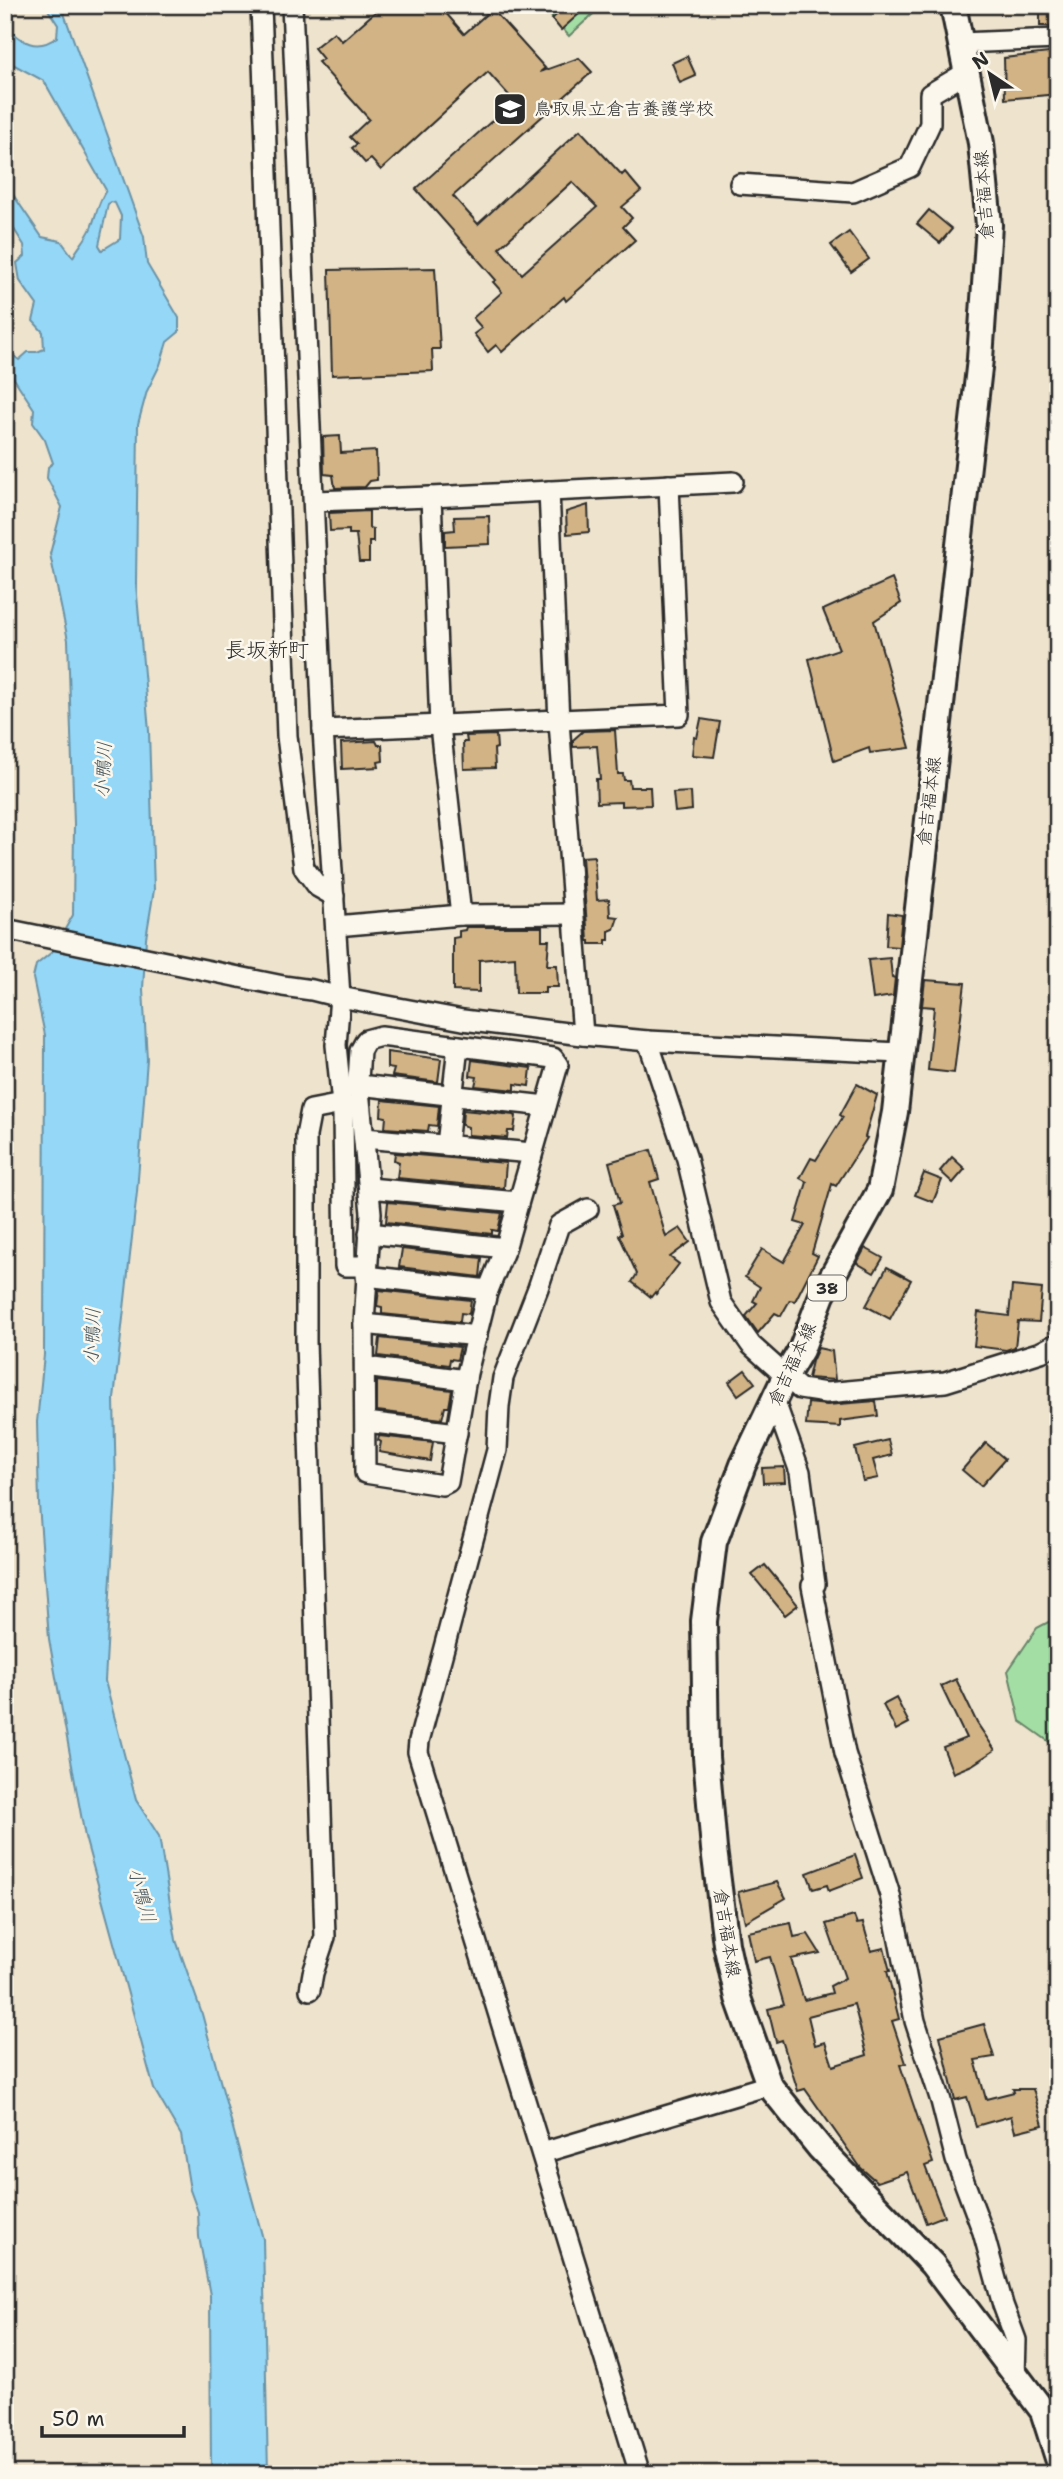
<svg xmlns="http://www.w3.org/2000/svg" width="1063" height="2479" font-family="'Shantell Sans','Klee One',sans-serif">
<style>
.green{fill:#a3dfa5;stroke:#678568;stroke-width:2}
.water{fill:#95d7f7;stroke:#6b92a5;stroke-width:2;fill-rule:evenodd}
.building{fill:#d1b385;stroke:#2b2b2b;stroke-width:2;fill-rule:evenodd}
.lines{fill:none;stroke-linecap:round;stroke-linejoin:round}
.minor-casing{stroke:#2b2b2b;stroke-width:24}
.major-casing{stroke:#2b2b2b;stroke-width:30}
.minor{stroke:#fbf7ec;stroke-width:19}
.major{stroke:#fbf7ec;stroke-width:24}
.labels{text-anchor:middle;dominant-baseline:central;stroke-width:5;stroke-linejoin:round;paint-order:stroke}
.shield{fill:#fbf7ec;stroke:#696865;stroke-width:2}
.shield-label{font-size:16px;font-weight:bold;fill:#2b2b2b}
.poi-label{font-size:18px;fill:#2b2b2b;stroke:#fbf7ec;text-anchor:start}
.street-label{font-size:18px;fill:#2b2b2b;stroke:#fbf7ec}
.water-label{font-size:19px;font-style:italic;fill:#46565e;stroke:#fbf7ec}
.quarter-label{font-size:21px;fill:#2b2b2b;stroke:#fbf7ec}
</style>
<rect width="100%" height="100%" fill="#eee3cd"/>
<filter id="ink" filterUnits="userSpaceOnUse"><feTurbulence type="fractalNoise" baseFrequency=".0143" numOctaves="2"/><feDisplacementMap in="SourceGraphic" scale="14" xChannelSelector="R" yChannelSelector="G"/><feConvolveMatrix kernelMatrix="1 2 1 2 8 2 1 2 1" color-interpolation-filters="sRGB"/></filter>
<g filter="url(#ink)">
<g class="green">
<path d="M541,5H603L569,36Z"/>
<path d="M1058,1617V1748L1020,1721L1008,1671L1037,1628Z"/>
</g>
<path class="water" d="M45,5H61L144,237L147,264L179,318V332L167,342L160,365L147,391L138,424L136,584L149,731L154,890L146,938L143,989L147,1059L137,1192L114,1399L116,1489L105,1681L136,1800L159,1836L176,1940L202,2014L263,2239L268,2474H211L210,2295L199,2237L198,2212L190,2190L181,2135L154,2089L85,1837L49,1639L39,1504L37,1422L44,1355L45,1035L33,978L36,965L52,952L73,915L74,824L68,640L50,554L62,507L47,478L48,467L53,463L45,440L33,423L34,409L5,365V349L19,360L28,352H37L44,349L43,332L33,321L37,305L20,281L17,263L25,256L24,245L5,215V183L42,237L61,241L73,257C78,247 87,238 91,228C97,213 97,205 106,190L44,81L5,60V24C21,43 37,52 57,37L58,25ZM111,202L115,203L121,216L120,239L102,250L99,245L108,204Z"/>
<g class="building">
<path d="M383,5H439L464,34L492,9L545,68L540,72L579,58L592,72L453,196L478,224L580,130L622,175L625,172L641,191L622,207L632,218L623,227L635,240L566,301L564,297L502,352L496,345L488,352L474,334L482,328L473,318L502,292L493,282L496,280L416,189L514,101L488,72L381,170L371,159L365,163L352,148L357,144L350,137L369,119L318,62L323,59L314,48L334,32L342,41ZM572,182L597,207L522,274L499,248Z"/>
<path d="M567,5H589L561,30L552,19Z"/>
<rect x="1040" y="5" width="18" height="21"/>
<path d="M1058,52V94L1005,99L1004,58Z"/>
<path d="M687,56L696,76L680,83L672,63Z"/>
<path d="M929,210L952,229L940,243L917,224Z"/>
<path d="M849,232L869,259L851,272L831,245Z"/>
<path d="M435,268L440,349H432L433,371L332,375L329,270Z"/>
<path d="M340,436L341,453L376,451L377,480L370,481L365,487L335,488L333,475L324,474L323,437Z"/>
<path d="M588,505L589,532L567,534L566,512Z"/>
<path d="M369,511V528L373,529V542H369V562H359L356,534H349V530L330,531L329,513Z"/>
<path d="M489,516L490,544L445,546V531L455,530L454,517Z"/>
<path d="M892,579L901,603L874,621L910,748L870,753L869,748L834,761L809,659L839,649L823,610Z"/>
<path d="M701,719L720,722L714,757L692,755L694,737L697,738Z"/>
<path d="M615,730L618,774H623L624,780H629L630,787H650L651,805L621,806V802L597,803L596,779H600L597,746L573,747V740L583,731Z"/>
<path d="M496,735L497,748L494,749L495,768L464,769L463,742H467L466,736Z"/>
<path d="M376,741L378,745H382L383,761L378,762L379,767L342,769L341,743Z"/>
<path d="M691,792L692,810L675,812L673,793Z"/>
<path d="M594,856L597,900L609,899L610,916L618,917L614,929L609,931V940H606V944H590V941H588L582,857Z"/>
<path d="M888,913L902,915L899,947L886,946Z"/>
<path d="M466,927H542V940H549L547,965H557L558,987H545V993H516L515,957L479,960V992L453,991V938L459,937V931L465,930Z"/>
<path d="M890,958L892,977L895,978L893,996L873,999L868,960Z"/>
<path d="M925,980L965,983L954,1073L928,1070L934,1007L922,1006Z"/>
<path d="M387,1052L441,1059L438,1082L392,1076L394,1069L387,1068Z"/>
<path d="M472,1060L531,1068L529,1086L515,1084V1090L475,1086L477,1077L470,1076Z"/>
<path d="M857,1084L877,1095L865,1137L867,1138L836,1186L832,1184L812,1253L818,1256L795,1301L790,1300L781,1316L775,1313L758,1333L746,1316L757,1303L753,1301L760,1287L745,1277L762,1249L784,1262L805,1225L795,1222L807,1182L800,1178L811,1158L816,1160L843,1117L840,1115Z"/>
<path d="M382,1100L439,1106L437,1126L429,1125L428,1131L385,1128L386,1117L381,1116Z"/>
<path d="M463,1110L514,1115L516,1116L514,1131H508L507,1138L468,1135V1127L462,1125Z"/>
<path d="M651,1150L659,1179L650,1182L666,1237L680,1228L690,1242L670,1257L679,1264L656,1294L655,1292L651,1297L632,1282L637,1274L619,1235L622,1234L613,1205L620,1203L609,1162Z"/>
<path d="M395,1153L506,1163L504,1188L397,1178L399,1162L394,1160Z"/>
<path d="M952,1157L965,1169L953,1183L940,1171Z"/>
<path d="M924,1173L942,1180L933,1202L915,1195Z"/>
<path d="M388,1202L502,1213L498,1231L492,1230V1234L386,1222Z"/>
<path d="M865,1248L883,1258L874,1273L857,1263Z"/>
<path d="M402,1249L482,1258L480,1277L399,1267Z"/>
<path d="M887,1267L911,1280L890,1319L866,1306Z"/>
<path d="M1012,1286L1042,1289L1039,1322L1018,1321L1015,1347L1006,1350L974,1346L978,1312L1009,1316Z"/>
<path d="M379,1290L471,1300L469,1314L461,1313L460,1322L382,1314V1307L377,1306Z"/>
<path d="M380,1338L460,1347L457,1360L450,1359L449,1365L378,1356Z"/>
<path d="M818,1348L832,1351L835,1380L808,1378L812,1361Z"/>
<path d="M745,1370L755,1383L738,1395L729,1382Z"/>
<path d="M377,1381L452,1390L449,1407H445L442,1419L377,1411Z"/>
<path d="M876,1401L878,1416L840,1421V1427L806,1425L808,1403L827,1405Z"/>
<path d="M379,1436L433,1442L430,1461L379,1452L381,1442L378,1440Z"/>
<path d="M888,1440L892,1455L873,1460L878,1478L863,1481L855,1448Z"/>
<path d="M986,1443L1005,1459L981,1486L962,1470Z"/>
<path d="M784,1467L785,1482L763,1483L762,1468Z"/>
<path d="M765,1565L798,1605L785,1615L752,1575Z"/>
<path d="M956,1679L977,1723L995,1750L972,1765L953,1773L943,1747L966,1738L941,1686Z"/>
<path d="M896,1698L909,1723L896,1730L883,1705Z"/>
<path d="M855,1855L863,1878L829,1891L827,1885L813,1889L807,1873Z"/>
<path d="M777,1882L786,1898L745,1922L738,1892Z"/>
<path d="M854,1916L857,1924L863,1923L871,1951L884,1948L890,1971H887L899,2019L892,2021L906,2063L900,2065L933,2163L925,2166L944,2216L926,2223L907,2172L877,2182L861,2168L805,2089L798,2091L782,2040L776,2042L768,2009L784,2005L770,1957L754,1961L748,1932L791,1923L794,1937L808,1934L820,1953L791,1959L804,2000L832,1993L830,1986L845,1978L826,1924ZM854,2004L867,2055L833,2066L825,2042L815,2045L808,2016Z"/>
<path d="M984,2024L994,2057L975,2060L986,2099L1014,2092L1013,2089H1033L1043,2125L1015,2132L1011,2116L976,2126L967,2097L955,2100L940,2036Z"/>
</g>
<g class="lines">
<g class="minor-casing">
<g id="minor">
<path d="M261,5L287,736L304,868L318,887L334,896"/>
<path d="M292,5L323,730L340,997L336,1045L343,1114L345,1266H367"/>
<path d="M961,43L1058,39"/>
<path d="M740,184L853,192L910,167L930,124V94L967,72"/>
<path d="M549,491L559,722L583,1035"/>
<path d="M431,497L440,726L461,915"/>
<path d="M314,501L431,497L733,482"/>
<path d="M323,730L679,715L669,485"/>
<path d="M336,926L461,915L573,914"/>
<path d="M5,929L283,986L312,990L340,997L463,1020L583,1035L648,1041L900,1053"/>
<path d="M381,1036L553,1058L558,1065L506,1246L487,1293L467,1373L448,1482L442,1485L365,1473L364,1324L371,1213L358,1080L360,1051L366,1040Z"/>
<path d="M648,1041L687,1159L721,1302L751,1345L800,1389L826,1393L945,1382L1041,1352L1058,1343"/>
<path d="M359,1085L546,1106"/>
<path d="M364,1138L532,1153"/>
<path d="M447,1145L458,1046"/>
<path d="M369,1188L518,1202"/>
<path d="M588,1209L559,1225L538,1288L503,1378L499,1406L497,1450L419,1741L418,1752L640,2474"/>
<path d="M369,1233L505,1248"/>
<path d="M366,1276L488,1290"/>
<path d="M364,1324L477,1336"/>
<path d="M365,1367L466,1380"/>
<path d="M775,1402L800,1472L815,1584L812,1586L845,1753L890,1895L915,2021L941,2101L956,2160L983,2232L1003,2305L1016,2340L1015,2376"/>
<path d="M366,1422L457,1433"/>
<path d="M310,1990L313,1973L325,1937L306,1342V1136L311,1110L342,1104"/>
<path d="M542,2153L769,2085"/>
</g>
</g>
<g class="major-casing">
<path id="major" d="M953,5L981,143L989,225L980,359L895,1112L880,1190L822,1295L801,1350L785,1377L743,1465L714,1542L704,1621L706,1757L714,1849L726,1944L738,1998L769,2085L820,2148L932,2264L1043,2411L1058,2458"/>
</g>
<use href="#minor" class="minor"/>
<use href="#major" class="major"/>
</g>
</g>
<defs>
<g id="school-square" transform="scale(1.75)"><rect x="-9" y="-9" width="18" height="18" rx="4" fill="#2b2b2b" stroke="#fbf7ec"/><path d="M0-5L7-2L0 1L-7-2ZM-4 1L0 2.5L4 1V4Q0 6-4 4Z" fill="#fff"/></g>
</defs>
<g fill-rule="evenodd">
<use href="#school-square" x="510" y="109"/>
</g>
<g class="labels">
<rect class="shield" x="808" y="1275.5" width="38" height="25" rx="5"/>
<g class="shield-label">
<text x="827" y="1288">38</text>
</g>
<g class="poi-label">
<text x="534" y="109">鳥取県立倉吉養護学校</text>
</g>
<g class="street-label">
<text transform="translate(984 195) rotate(-94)">倉吉福本線</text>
<text transform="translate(929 801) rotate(-83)">倉吉福本線</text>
<text transform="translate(792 1364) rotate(-65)">倉吉福本線</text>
<text transform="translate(727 1933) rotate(81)">倉吉福本線</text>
</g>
<g class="water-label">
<text transform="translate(103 770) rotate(-87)">小鴨川</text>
<text transform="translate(92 1336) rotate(-88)">小鴨川</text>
<text transform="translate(142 1895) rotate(75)">小鴨川</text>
</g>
<g class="quarter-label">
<text x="267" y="650">長坂新町</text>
</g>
</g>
<rect width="1063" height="2479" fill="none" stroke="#fbf7ec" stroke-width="28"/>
<rect x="14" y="14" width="1035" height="2451" fill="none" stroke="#2b2b2b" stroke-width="2.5" filter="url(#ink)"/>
<g transform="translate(990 74) rotate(325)" stroke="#fbf7ec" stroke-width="5" paint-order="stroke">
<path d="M0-5L12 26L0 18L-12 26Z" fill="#2b2b2b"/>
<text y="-10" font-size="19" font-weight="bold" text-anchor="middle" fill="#2b2b2b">N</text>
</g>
<path d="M42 2426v10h142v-10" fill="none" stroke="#2b2b2b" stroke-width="3.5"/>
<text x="52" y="2426" font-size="21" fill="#2b2b2b" stroke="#fbf7ec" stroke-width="5" paint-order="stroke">50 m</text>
</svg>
